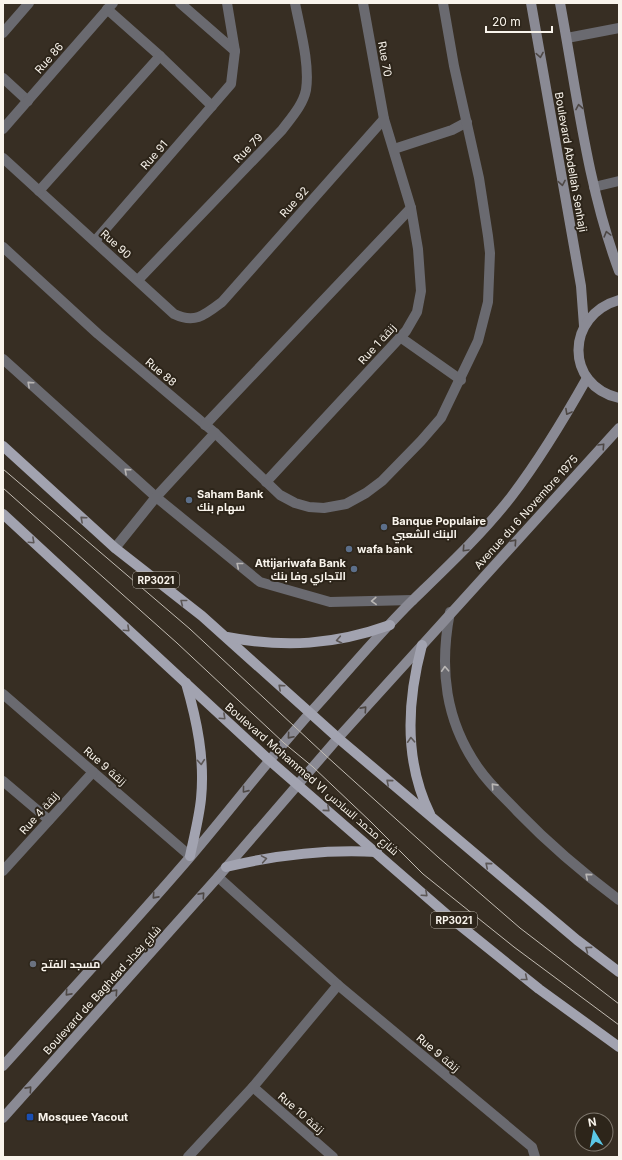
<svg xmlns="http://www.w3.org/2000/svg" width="622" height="1160" font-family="Inter,Cairo,sans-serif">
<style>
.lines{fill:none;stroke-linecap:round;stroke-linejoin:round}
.street{stroke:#6a6a70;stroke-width:10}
.secondary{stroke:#8a8a94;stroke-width:10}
.primary{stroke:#a2a3b0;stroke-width:10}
.tram{stroke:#c2bcb3;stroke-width:1}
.oneway{stroke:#4e4845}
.oneway2{stroke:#b9b6b4}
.oneway3{stroke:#5c5756}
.service-dot{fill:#5c6f8a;stroke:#2d251a;stroke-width:1.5}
.worship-dot{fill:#6b7280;stroke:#2d251a;stroke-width:1.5}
.transit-dot{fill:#1a4fb4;stroke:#2d251a;stroke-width:1.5}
.labels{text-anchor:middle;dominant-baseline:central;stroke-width:4;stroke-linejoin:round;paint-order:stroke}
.shield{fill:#2d251a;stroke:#bcb6ad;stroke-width:1}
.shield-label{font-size:10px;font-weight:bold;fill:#f9f4ec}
.street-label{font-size:11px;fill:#f9f4ec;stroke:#2d251a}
.poi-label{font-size:11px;font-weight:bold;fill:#f9f4ec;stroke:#2d251a;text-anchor:start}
</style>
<rect width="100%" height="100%" fill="#372e23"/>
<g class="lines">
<g class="street">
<path d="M180,3L235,51"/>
<path d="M107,9L160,56L212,106"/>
<path d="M3,33L29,3"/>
<path d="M567,38L619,28"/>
<path d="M3,78L28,101"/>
<path d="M3,129L113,3"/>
<path d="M394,149L452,130L467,122"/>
<path d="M3,158L174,314C195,324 205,315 222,302L384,119"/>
<path d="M594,187L619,181"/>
<path d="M39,191L160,56"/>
<path d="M95,241L231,84L235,51L227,3"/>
<path d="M3,247L98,334L215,433L280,495L295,503L309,507L324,508L346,504L366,493L382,481L421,441L441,418L478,341L488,302L490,253L488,236L479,178L454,66L443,3"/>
<path d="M138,280L282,130C291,118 303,105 306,90C310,64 300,29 295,3"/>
<path d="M400,337L461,380"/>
<path d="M3,359L156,497L260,582L330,602L413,600"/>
<path d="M205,425L411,208"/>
<path d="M266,482L406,331L417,312L421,291L418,249L411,208L384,119L363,3"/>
<path d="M115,548L156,497L215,433"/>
<path d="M450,612C439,669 445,721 479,769C490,785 505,798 518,812C549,844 583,873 619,900"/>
<path d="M3,694L190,856"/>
<path d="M3,781L49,820"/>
<path d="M3,871L93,772"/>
<path d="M218,877L338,985L532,1147L535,1157"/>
<path d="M253,1087L333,1157"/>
<path d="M188,1157L253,1087L338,985"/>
</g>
<g class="secondary">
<path d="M531,3L581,286L584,326"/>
<path d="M560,3C577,93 587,185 619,271"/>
<path d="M619,300C566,315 564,385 619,398"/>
<path d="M3,1066C66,996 130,927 191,856C231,809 269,759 310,713C345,675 378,634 414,599C448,566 482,534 511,497C540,459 564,419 587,378"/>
<path d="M3,1118L218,877L338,738L619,428"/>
</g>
<g class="primary">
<path d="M3,446L115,548L202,616L338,738L577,940L619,972"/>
<path d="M3,514L269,760L452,919L539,989L619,1047"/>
<path d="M227,637C285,648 334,645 390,625"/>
<path d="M422,645C407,701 404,761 430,814"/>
<path d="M186,683C197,721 205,759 201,799C199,818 194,837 190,856"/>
<path d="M226,867C276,855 325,849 377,852"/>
</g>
<g class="tram">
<path d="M3,469L190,629L324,754L438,857L520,928L619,1004"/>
<path d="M3,488L177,643L284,743L313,767L371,822L423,874L514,947L619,1025"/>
</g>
</g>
<defs><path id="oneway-chevron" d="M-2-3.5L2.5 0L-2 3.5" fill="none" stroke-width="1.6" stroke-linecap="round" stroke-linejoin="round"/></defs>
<g class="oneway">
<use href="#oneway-chevron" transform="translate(540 55) rotate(80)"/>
<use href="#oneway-chevron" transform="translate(579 107) rotate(-100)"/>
<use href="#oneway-chevron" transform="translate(562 183) rotate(80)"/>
<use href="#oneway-chevron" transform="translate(607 234) rotate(-105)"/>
<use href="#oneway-chevron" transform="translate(568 412) rotate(119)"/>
<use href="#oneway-chevron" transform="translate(602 446) rotate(-47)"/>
<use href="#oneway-chevron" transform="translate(514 542) rotate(-48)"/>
<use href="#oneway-chevron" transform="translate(465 549) rotate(133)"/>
<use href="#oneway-chevron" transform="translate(364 709) rotate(-48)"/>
<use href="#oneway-chevron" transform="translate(290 736) rotate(131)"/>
<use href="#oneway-chevron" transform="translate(245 790) rotate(129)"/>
<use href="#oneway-chevron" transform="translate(202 895) rotate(-48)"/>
<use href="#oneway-chevron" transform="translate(155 896) rotate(132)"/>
<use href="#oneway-chevron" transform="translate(115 992) rotate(-48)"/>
<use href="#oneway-chevron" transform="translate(68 993) rotate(132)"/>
<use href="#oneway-chevron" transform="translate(29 1089) rotate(-48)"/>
</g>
<g class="oneway2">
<use href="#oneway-chevron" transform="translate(30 384) rotate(-138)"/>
<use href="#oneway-chevron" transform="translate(127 471) rotate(-138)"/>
<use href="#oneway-chevron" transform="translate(239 565) rotate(-141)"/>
<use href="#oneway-chevron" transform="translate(374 601) rotate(178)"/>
<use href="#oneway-chevron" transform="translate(445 669) rotate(-93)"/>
<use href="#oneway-chevron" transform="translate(494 786) rotate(-132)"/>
<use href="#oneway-chevron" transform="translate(588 876) rotate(-140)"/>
</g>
<g class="oneway3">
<use href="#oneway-chevron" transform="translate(83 519) rotate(-138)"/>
<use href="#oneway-chevron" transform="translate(32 541) rotate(43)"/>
<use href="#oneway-chevron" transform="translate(183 602) rotate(-142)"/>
<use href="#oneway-chevron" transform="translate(127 629) rotate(43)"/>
<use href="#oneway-chevron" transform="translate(339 640) rotate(169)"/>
<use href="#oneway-chevron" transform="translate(281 687) rotate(-138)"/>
<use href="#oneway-chevron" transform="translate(223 717) rotate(43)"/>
<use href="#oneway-chevron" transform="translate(411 740) rotate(-93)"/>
<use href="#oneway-chevron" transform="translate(201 762) rotate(85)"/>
<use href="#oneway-chevron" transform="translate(389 782) rotate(-140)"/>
<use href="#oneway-chevron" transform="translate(327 809) rotate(41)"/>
<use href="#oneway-chevron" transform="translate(264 859) rotate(-10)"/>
<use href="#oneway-chevron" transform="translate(488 865) rotate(-140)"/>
<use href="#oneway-chevron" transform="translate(425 894) rotate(42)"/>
<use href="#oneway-chevron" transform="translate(588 949) rotate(-143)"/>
<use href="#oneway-chevron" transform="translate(525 978) rotate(39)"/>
</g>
<g class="service-dot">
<circle cx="189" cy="500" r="4"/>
<circle cx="384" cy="527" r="4"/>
<circle cx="349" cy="549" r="4"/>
<circle cx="354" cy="569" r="4"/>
</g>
<circle class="worship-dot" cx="33" cy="964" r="4"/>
<rect class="transit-dot" x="26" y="1113" width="8" height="8" rx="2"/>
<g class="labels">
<g class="shield">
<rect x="133" y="572" width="46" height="16" rx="3"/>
<rect x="431" y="912" width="46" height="16" rx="3"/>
</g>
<g class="shield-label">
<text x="156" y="580">RP3021</text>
<text x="454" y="920">RP3021</text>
</g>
<g class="street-label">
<text transform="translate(49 58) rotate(-49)">Rue 86</text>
<text transform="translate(385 59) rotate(80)">Rue 70</text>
<text transform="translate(248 148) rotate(-46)">Rue 79</text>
<text transform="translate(154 155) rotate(-49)">Rue 91</text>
<text transform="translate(571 162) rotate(80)">Boulevard Abdellah Senhaji</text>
<text transform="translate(294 202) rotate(-48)">Rue 92</text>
<text transform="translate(116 244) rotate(42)">Rue 90</text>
<text transform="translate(377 344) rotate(-48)">Rue 1 زنقة</text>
<text transform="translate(161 372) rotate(40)">Rue 88</text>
<text transform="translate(526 512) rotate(-48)">Avenue du 6 Novembre 1975</text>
<text transform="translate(105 766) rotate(41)">Rue 9 زنقة</text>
<text transform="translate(312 779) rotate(41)">Boulevard Mohammed VI شارع محمد السادس</text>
<text transform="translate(39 813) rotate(-48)">Rue 4 زنقة</text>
<text transform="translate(102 990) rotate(-48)">Boulevard de Baghdad شارع بغداد</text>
<text transform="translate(438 1053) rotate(40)">Rue 9 زنقة</text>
<text transform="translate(301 1113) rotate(41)">Rue 10 زنقة</text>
</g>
<g class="poi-label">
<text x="197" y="494">Saham Bank<tspan x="197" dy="13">سهام بنك</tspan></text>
<text x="392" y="521">Banque Populaire<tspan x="392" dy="13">البنك الشعبي</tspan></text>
<text x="357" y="549">wafa bank</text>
<text x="346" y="563" text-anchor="end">Attijariwafa Bank<tspan x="346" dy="13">التجاري وفا بنك</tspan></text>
<text x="41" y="964">مسجد الفتح</text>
<text x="38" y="1117">Mosquee Yacout</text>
</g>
</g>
<rect width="622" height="1160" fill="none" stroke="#f9f4ec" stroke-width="8"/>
<g transform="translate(594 1132) rotate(350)"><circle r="19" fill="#2d251a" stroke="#7f786e"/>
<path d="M0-3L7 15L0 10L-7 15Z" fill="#5bc8e7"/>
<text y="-6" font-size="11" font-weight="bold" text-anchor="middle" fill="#f9f4ec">N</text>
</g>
<path d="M486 26v6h66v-6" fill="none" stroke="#f9f4ec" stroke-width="2"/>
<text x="492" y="26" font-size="12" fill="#f9f4ec" stroke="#2d251a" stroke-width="3" paint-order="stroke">20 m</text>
</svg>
